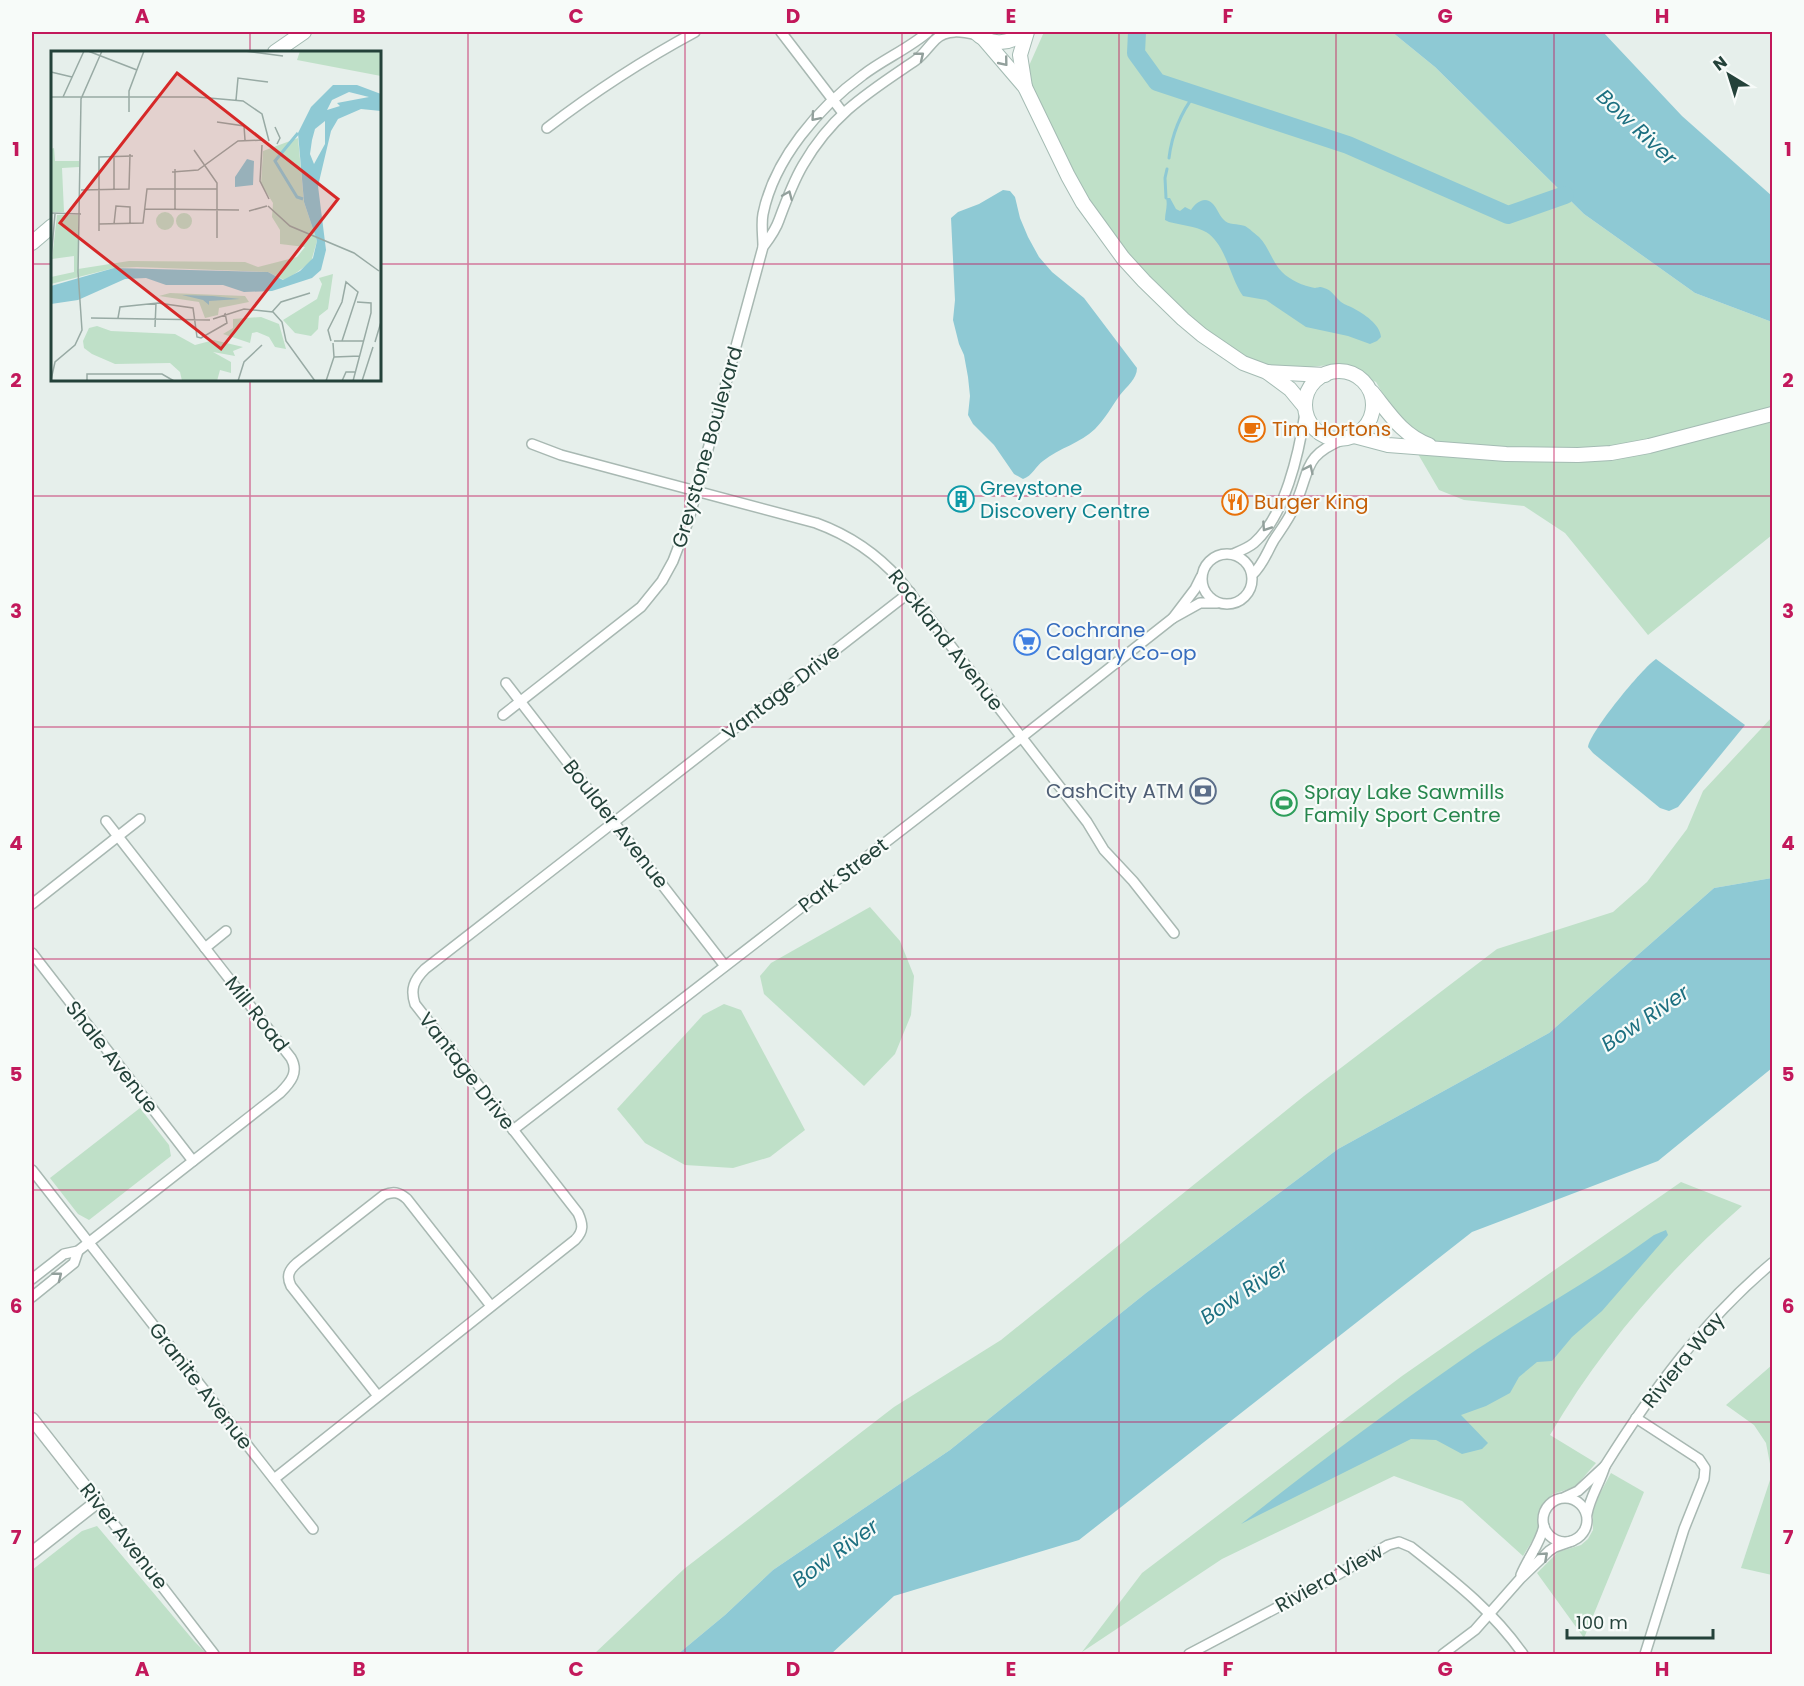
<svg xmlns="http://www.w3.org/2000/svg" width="1804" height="1686" font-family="Poppins,sans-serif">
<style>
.green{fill:#bfe0c8}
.water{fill:#8ec9d4}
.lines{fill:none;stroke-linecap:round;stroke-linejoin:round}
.stream{stroke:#8ec9d4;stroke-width:3}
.river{stroke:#8ec9d4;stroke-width:18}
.minor-casing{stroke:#a8b8b2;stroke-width:12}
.tertiary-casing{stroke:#a8b8b2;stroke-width:15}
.secondary-casing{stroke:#a4bbb3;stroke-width:16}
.minor{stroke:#fff;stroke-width:9}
.tertiary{stroke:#fff;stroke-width:12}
.secondary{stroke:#fff;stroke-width:14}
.oneway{stroke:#92a09c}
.grid{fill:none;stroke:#c2185b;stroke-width:1.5;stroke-opacity:0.55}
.labels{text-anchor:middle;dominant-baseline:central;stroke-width:4.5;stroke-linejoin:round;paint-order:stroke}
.food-label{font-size:20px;fill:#c56008;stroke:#f7fbf9;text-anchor:start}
.street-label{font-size:20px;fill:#24423a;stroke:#f7fbf9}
.culture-label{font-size:20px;fill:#0d838f;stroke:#f7fbf9;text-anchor:start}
.shop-label{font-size:20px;fill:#366cbe;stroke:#f7fbf9;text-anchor:start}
.service-label{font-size:20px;fill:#4e5e75;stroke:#f7fbf9;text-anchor:end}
.leisure-label{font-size:20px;fill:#27864d;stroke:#f7fbf9;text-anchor:start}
.water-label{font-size:21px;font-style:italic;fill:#1c6f80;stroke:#f7fbf9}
.inset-river{fill:none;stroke:#8ec9d4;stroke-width:3}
.inset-road{fill:none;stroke:#98aaa4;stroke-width:1.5}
.view{fill:#d62828;fill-opacity:0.15;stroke:#d62828;stroke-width:3}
.inset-edge{fill:none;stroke:#24423a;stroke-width:3}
.neatline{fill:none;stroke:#c2185b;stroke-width:2}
.grid-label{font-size:20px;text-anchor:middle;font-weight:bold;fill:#c2185b}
</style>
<rect width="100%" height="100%" fill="#e6efeb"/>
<g class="green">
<path d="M1044,32H1392L1435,67L1584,214L1695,293L1772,322V535L1648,635L1565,533L1524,506L1464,500L1439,490L1376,382L1337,364L1267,372L1218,347L1102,230L1024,77Z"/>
<path d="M1772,717V878L1714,888L1549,1033L1338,1149L1146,1293L950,1450L773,1570L725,1615L678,1654H594L684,1569L894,1407L1001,1340L1304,1096L1497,949L1613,912L1647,882L1687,829L1703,791Z"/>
<path d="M870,907L900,941L914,976L911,1015L895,1054L864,1086L764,994L760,976L771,963Z"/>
<path d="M724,1004L741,1010L805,1130L770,1157L733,1168L685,1165L645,1143L617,1109L703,1015Z"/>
<path d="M140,1108L169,1145L171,1156L89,1220L78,1214L50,1178Z"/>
<path d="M1681,1182L1742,1206C1666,1272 1601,1348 1550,1435L1596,1463L1575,1487L1553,1494L1544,1503L1540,1528L1523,1556L1462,1501L1394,1476L1222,1559L1082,1652L1142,1573L1402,1376Z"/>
<path d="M1772,1365V1364V1474L1766,1443L1754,1425L1726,1405Z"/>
<path d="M1611,1473L1644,1492L1584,1638L1537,1573L1558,1552L1581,1545L1588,1539L1593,1530V1512L1598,1497Z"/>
<path d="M1772,1474V1575L1741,1568Z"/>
<path d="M97,1526L194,1641L207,1654H32V1570L82,1531Z"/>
</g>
<g class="water">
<path d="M1392,32H1603L1682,116L1772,196V322L1695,293L1584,214L1435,67Z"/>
<path d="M1003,190L1010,191L1015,197L1020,218L1028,237L1039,257L1052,272L1084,298L1137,368C1137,379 1127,386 1120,395C1112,406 1105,419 1095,429C1081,443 1059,448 1043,461C1036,466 1032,476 1023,479L1014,474L994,445L973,424L968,415L970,396L968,377L964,355L959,344L953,320L955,300L951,218L958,212L979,204Z"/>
<path d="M1166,198H1170L1176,209L1180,211L1185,207L1191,210C1195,203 1205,195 1213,204C1217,208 1219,215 1223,219C1229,226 1237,223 1245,226C1249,228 1255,234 1259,237C1269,247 1272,262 1282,272C1290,280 1303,286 1315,288C1320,288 1318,286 1324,288C1332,290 1335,297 1341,302C1345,305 1350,306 1353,308C1364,314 1380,324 1381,337L1377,341L1370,344L1348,336L1306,327L1266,300L1243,296C1230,278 1226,244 1206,232C1195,226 1181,225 1169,222L1165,220C1165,212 1168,206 1166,198Z"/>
<path d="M1656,659L1745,725L1678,807L1669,811L1660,808L1593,753L1588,747C1589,733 1643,667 1656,659Z"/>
<path d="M1772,878V1068L1658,1161L1472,1232L1079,1540L894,1596L831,1654H678L725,1615L773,1570L950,1450L1146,1293L1338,1149L1549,1033L1714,888Z"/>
<path d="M1666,1230L1668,1235L1602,1311L1572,1337L1552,1361L1537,1362L1519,1377L1510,1393L1486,1406L1461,1415L1488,1443L1482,1449L1462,1454L1436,1440L1411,1439L1241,1524C1312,1468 1385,1413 1460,1361C1523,1317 1592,1281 1654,1235Z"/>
</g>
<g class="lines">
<g class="stream">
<path d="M1169,158C1172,133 1180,114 1195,94"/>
<path d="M1166,198L1165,178L1167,169"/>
</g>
<path class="river" d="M1137,32L1136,53L1157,82L1348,145L1508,215L1565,195"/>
<g class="minor-casing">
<g id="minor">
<path d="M781,32L843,113"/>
<path d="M547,128C594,92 643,60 695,32"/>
<path d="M763,246C763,236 761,224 763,214C774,159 819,107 863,75C884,59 908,49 928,32"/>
<path d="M532,444L561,455L816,523C849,535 877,554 900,580L1087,822L1104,850L1133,881L1174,933"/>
<circle cx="1227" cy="579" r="25"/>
<path d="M1233,554C1240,551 1248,548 1254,543C1285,516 1299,453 1305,413"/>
<path d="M1252,575C1263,565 1267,552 1274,540C1282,528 1291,516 1296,503C1311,468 1303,456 1344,439"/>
<path d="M1201,577L1195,589L1173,618L1200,603H1217"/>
<path d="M506,683L725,966"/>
<path d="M503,715L641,607L662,581L673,561L689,519L763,247C769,239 776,229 779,220C786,201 793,182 803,165C833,113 869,92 916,60C924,54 928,47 935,40C946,28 964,32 978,35"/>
<path d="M32,904L140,819"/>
<path d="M205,948L226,931"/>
<path d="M32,953L193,1161"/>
<path d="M513,1130L1022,737L1173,618"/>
<path d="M32,1170L313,1529"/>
<path d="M32,1279L64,1254L78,1251L280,1093C291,1082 299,1072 291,1058L106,821"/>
<path d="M32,1297L74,1263L78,1251"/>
<path d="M378,1396L291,1286C286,1276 289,1270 297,1263L384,1195C393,1191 399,1192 407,1199L491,1306"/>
<path d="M1636,1418L1699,1459L1705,1468L1704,1479L1684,1529L1645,1654"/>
<path d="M274,1479L575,1240C584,1231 583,1224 578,1213L415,1004C410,989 414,980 425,969L910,592"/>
<path d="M1565,1497L1578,1491L1605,1466"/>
<circle cx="1565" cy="1520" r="22"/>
<path d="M97,1502L214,1654"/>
<path d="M1587,1514C1590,1497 1600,1483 1605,1466C1652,1391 1704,1320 1772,1263"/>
<path d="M1521,1575C1528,1558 1540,1544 1544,1526"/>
<path d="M1189,1654L1320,1585L1388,1545L1399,1542L1411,1547C1454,1581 1491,1609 1523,1654"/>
<path d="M1443,1654L1475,1630L1520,1579L1549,1551L1555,1547L1572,1541"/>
</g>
</g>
<g class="tertiary-casing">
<path id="tertiary" d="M32,1419L97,1502L32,1553"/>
</g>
<g class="secondary-casing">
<g id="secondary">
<path d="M975,32C990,47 1010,44 1026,32"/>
<path d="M983,38L1025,87L1068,176L1083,203L1123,258L1144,281L1183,319L1202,335L1243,363L1267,372L1290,389L1304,406"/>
<path d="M275,52L304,32"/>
<path d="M1025,87L1020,55L1027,32"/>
<path d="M32,243L52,226"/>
<circle cx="1339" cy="405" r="34"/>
<path d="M1267,372L1325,375"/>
<path d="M1372,392C1389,413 1402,435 1429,445"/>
<path d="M1354,436L1388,445L1506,454L1578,455L1611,453L1649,446L1772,414"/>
</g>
</g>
<use href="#minor" class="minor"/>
<use href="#tertiary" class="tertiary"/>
<use href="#secondary" class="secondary"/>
</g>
<defs><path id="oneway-chevron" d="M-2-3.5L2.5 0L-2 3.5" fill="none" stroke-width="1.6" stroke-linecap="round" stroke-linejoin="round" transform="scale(1.5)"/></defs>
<g class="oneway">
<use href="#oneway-chevron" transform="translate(920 56) rotate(-39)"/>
<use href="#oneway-chevron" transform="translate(1004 62) rotate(51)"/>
<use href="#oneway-chevron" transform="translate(815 117) rotate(131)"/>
<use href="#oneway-chevron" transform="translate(788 195) rotate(-67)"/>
<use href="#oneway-chevron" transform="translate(1309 469) rotate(-65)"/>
<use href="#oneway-chevron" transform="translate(1266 527) rotate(124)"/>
<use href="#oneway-chevron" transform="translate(58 1276) rotate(-38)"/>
<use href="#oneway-chevron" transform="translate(1544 1556) rotate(-42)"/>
</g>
<path class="grid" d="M250,32V52M468,32V1654M685,32V1654M902,32V1654M1119,32V1654M1336,32V1654M1554,32V1654M32,264H52M380,264H1772M250,380V1654M32,496H1772M32,727H1772M32,959H1772M32,1190H1772M32,1422H1772"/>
<defs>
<g id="cafe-ring" transform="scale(1.35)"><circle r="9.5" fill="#f7fbf9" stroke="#e8710a" stroke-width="1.5"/><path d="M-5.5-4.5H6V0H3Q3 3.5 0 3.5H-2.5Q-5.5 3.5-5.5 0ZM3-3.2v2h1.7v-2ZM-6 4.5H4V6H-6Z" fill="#e8710a"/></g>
<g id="building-ring" transform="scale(1.35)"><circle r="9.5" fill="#f7fbf9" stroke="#0f9aa8" stroke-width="1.5"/><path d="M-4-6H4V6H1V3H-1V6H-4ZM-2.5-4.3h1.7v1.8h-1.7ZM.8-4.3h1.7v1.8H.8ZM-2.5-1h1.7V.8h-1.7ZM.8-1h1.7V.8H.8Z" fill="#0f9aa8"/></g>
<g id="restaurant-ring" transform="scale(1.35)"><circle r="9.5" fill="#f7fbf9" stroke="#e8710a" stroke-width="1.5"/><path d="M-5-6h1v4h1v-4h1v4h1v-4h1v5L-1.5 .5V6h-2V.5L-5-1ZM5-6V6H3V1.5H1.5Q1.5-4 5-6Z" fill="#e8710a"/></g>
<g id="supermarket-ring" transform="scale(1.35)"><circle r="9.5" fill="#f7fbf9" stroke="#3f7fe0" stroke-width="1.5"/><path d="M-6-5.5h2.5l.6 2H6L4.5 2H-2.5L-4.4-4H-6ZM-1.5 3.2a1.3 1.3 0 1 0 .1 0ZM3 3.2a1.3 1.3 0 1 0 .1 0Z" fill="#3f7fe0"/></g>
<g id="bank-ring" transform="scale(1.35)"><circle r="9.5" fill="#f7fbf9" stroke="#5c6f8a" stroke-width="1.5"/><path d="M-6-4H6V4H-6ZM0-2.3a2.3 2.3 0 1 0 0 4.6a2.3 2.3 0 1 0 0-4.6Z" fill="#5c6f8a"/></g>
<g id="stadium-ring" transform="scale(1.35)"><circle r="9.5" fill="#f7fbf9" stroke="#2e9e5b" stroke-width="1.5"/><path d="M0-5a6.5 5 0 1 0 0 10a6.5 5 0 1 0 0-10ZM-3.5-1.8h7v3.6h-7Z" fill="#2e9e5b"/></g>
</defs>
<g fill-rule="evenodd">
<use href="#cafe-ring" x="1252" y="429"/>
<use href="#building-ring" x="961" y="499"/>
<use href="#restaurant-ring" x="1235" y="502"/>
<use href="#supermarket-ring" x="1027" y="642"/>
<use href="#bank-ring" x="1203" y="791"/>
<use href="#stadium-ring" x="1284" y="803"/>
</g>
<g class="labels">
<g class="food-label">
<text x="1272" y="429">Tim Hortons</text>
<text x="1254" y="502">Burger King</text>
</g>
<g class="street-label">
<text transform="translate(707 447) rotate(-74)">Greystone Boulevard</text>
<text transform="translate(946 640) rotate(52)">Rockland Avenue</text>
<text transform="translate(781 692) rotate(-38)">Vantage Drive</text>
<text transform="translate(616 824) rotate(52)">Boulder Avenue</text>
<text transform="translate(843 875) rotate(-38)">Park Street</text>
<text transform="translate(257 1014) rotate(52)">Mill Road</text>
<text transform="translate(112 1057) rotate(52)">Shale Avenue</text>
<text transform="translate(467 1071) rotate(52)">Vantage Drive</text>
<text transform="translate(1683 1360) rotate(-51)">Riviera Way</text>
<text transform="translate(201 1386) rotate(52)">Granite Avenue</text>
<text transform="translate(124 1536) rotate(52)">River Avenue</text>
<text transform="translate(1329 1578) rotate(-29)">Riviera View</text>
</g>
<g class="culture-label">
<text x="980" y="488">Greystone<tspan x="980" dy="23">Discovery Centre</tspan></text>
</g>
<g class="shop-label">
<text x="1046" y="630">Cochrane<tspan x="1046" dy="23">Calgary Co-op</tspan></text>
</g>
<g class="service-label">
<text x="1184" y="791">CashCity ATM</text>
</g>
<g class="leisure-label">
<text x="1304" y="792">Spray Lake Sawmills<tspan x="1304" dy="23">Family Sport Centre</tspan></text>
</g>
<g class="water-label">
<text transform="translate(1637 127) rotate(43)">Bow River</text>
<text transform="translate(1645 1018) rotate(-34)">Bow River</text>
<text transform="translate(1244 1291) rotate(-34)">Bow River</text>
<text transform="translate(835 1553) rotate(-36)">Bow River</text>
</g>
</g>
<g transform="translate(51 51)">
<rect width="330" height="330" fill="#e6efeb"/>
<path d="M249,0H330V25L246,9ZM247,87L253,151L266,190L260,211L238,227L233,229L217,221L86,216L63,217L0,233V226L23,221V205L1,208L6,164H27V218L78,210L194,211L207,216L246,206L254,196L229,193V179L221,166L222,152L210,133L212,100ZM3,97L4,110H28V116L11,117L13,161H0V98ZM105 170a9 9 0 1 1 18 0a9 9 0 1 1-18 0ZM125 170a8 8 0 1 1 16 0a8 8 0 1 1-16 0ZM282,223L277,258L268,265L267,278L260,285L244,282L232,269L266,248L271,233L268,227ZM119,242L194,245L198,251L168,257L167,264L154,267L148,251L108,245ZM210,266L228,273L235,298L224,296L218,286L206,281L201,282L199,292L172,283L182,277V268ZM46,275L60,280L124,283L144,294L163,289L192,296L182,300L184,305L162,301L180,311V322L169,319L166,330H131L129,321L119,312L64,313L41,303L33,297L32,290L38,277Z" fill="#bfe0c8"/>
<path d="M282,34H306L330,43V60L310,58L287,68L280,80L267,135L275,199L270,219L261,227L221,240L193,241L172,234H115L95,227L74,228L27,249L0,253V235L63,217L217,221L232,229L249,220L262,207L266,190L253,151L247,82L260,56ZM298,41L318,46L286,52L289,55L276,59L281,49ZM274,70V93L263,113L259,103L261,89L264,78ZM196,108L203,110L202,134L184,136V126ZM131,244L162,245L189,248L158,250V254L152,249Z" fill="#8ec9d4" fill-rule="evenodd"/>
<path class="inset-river" d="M247,82L224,110L246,146L252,148"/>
<path class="inset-road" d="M37,0L86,19M194,0L232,5M0,21L21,26M0,46H147L192,50L211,63L218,90M12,46L33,0M185,49L187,27L217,31M78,61V40L93,0M166,71L193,75L194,89M224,76L229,87L226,93M211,94L209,130L218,148M143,99L166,132V187M121,121L147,119L187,90L213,89M30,139L78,138L79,103M63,139V105M217,155L239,175L303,202L328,220M93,158L188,159M124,159V118M198,160L216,155M0,162L30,163M48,173L92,172L96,138H166M63,173L65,155L79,156V173M48,180V106L82,105M0,208L4,163M221,261L230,251L259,242M40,267L159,269M67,267L69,256L107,252L142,257L146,286L150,287L176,272L174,262M162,268L193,258L222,261L231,271L235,290L264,330M104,276L105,252M280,290L277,279L291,251L295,231L307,241L291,290M283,290H312M324,291L330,271M283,306L309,305M0,329L4,311L24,294L31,279L27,221L30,48L51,0M36,330V323H111L123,330M187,330L193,311L211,294M275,330L283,306L282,292M291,330L295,321H305M302,330L320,262V252L306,251M311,330L322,296"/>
<path class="view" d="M126,22L287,148L170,298L9,172Z"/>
<rect width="330" height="330" class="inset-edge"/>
</g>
<rect width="1804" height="1686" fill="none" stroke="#f7fbf9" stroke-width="66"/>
<g transform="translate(1729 75) rotate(322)" stroke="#f7fbf9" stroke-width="4.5" paint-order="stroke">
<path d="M0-4.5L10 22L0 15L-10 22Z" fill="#24423a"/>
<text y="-9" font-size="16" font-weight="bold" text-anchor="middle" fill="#24423a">N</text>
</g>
<path d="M1567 1629v9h146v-9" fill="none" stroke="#24423a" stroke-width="3"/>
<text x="1576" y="1629" font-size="18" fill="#24423a" stroke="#f7fbf9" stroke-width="4.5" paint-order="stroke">100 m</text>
<rect x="33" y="33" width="1738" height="1620" class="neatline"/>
<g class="grid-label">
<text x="142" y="23">A</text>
<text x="359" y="23">B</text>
<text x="576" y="23">C</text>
<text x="793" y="23">D</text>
<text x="1011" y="23">E</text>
<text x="1228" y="23">F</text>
<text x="1445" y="23">G</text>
<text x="1662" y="23">H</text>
<text x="16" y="156">1</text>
<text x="1788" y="156">1</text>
<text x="16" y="387">2</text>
<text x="1788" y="387">2</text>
<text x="16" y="618">3</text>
<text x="1788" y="618">3</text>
<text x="16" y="850">4</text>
<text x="1788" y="850">4</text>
<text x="16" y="1081">5</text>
<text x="1788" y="1081">5</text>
<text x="16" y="1313">6</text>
<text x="1788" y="1313">6</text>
<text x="16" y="1544">7</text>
<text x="1788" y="1544">7</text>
<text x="142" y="1676">A</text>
<text x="359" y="1676">B</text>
<text x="576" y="1676">C</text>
<text x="793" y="1676">D</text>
<text x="1011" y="1676">E</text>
<text x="1228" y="1676">F</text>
<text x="1445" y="1676">G</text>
<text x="1662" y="1676">H</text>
</g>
</svg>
